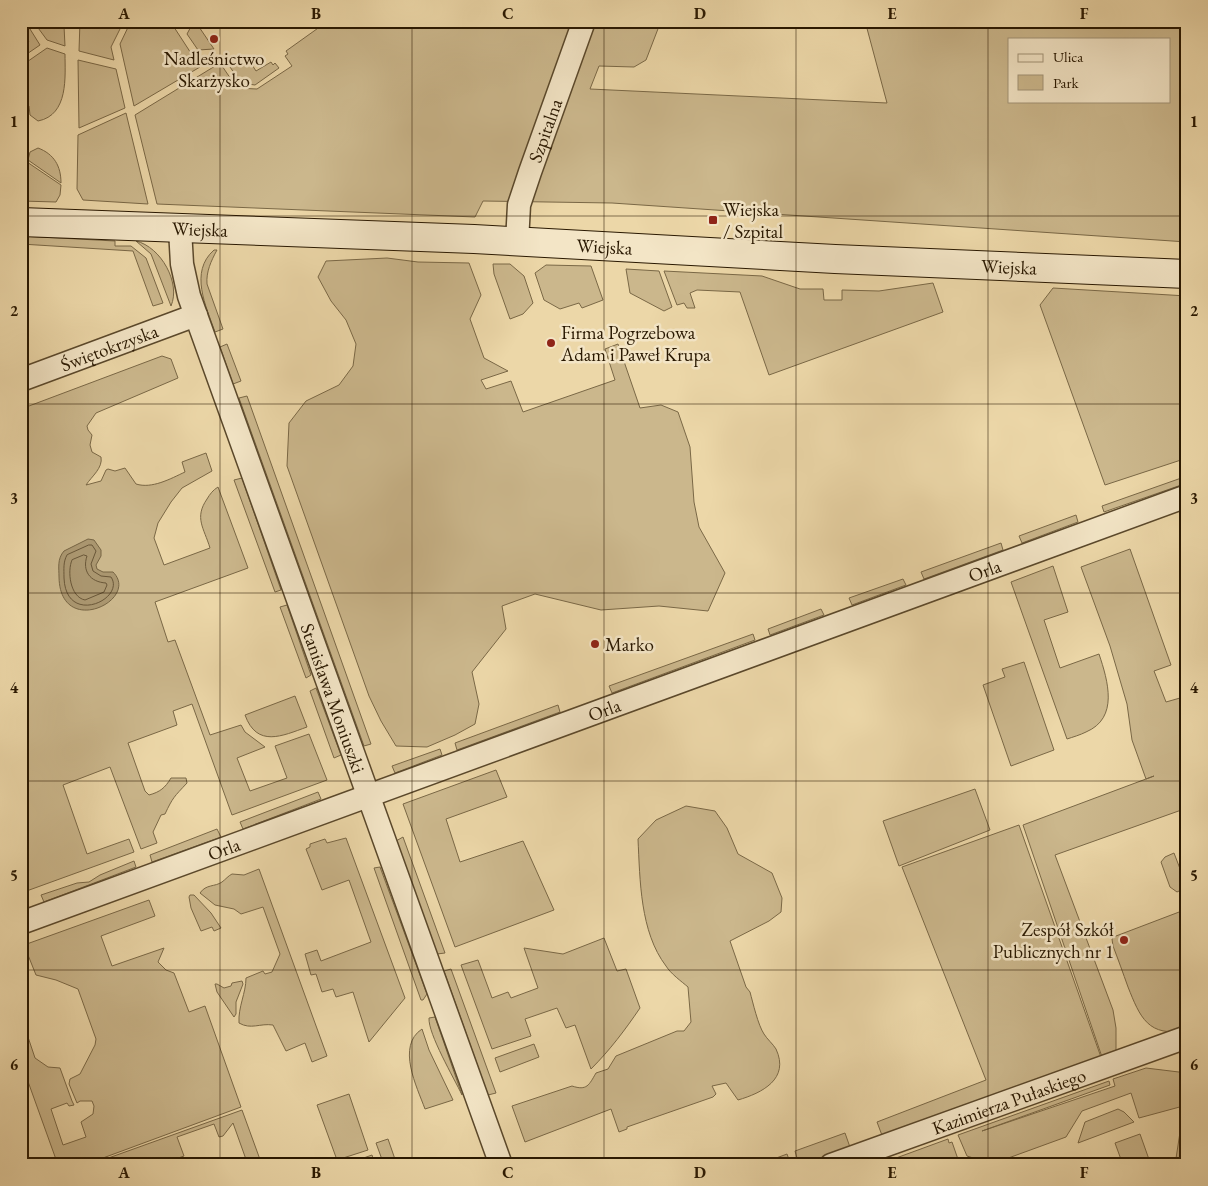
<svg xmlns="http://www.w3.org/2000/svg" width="1208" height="1186" font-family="'EB Garamond',serif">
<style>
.green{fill:#cbb78c;stroke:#7a6846;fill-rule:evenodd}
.water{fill:#aa966f;stroke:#766443}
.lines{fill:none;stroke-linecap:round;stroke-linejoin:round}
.shore{stroke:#6a5738;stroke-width:1}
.street-casing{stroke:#5a482b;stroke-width:25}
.secondary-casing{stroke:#291801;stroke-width:30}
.street{stroke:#f3e5c6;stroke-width:22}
.secondary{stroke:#f3e5c6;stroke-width:28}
.grid{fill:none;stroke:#291801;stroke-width:1;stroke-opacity:0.55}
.poi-dot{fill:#8f2418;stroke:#f3e5c6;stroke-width:2}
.labels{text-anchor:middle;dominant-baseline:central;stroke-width:5;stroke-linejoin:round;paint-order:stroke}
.poi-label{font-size:19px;fill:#291801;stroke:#f3e5c6;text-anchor:start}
.street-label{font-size:19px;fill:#291801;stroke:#f3e5c6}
.neatline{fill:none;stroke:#291801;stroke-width:2}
.grid-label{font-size:16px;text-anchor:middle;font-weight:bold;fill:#291801}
</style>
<rect width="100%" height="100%" fill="#ecd7a8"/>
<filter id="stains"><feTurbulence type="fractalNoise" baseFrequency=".004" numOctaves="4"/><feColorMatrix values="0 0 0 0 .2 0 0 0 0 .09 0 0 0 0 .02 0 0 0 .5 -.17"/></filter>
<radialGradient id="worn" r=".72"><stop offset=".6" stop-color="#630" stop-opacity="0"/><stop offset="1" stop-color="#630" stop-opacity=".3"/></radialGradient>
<g class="green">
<path d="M21,21H25L40,45L21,58V47L29,42L21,31Z"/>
<path d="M33,21H62L64,26L65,46L47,40Z"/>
<path d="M80,21H124L111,47L114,60L79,51Z"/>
<path d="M131,21H170L200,67L134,106L120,44Z"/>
<path d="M194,21H195L214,49L198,50L187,34Z"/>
<path d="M328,21H661L646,60L634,67L599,66L590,89L887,103L865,21H1187V242L612,203L483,201L475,217L157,204L135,115L220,63L237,88L257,89L292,66L285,56L288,54L286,51ZM1009,39H1169V101H1009Z"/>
<path d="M47,48L65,54C65,76 69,115 38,121L30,115L29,106H21V66Z"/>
<path d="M247,57L256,71L271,62L273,65L275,63L279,68L255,85L241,83L230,67Z"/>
<path d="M78,60L116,69L125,108L79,128Z"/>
<path d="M126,113L148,204L83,200L77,189L78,135Z"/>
<path d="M38,148C54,154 61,166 61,183L28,160L30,152Z"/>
<path d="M21,161L27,162L61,185L60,195L56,202L21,201Z"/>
<path d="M21,236L115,241V246H131L146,258L163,303L153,306L133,251L21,244Z"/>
<path d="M136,241C161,247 181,283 171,306L151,254Z"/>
<path d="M214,250H217C211,261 206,272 207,284L223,329L215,332C206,306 189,272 214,250Z"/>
<path d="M387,258L418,262L469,263L481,295L470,319L484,358L508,371L481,380L486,389L511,381L523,412L615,380L605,349L618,344L640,408L661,405L678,412L690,447L694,502L699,527L725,573L708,611L659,606L601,610L535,594L502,606L506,629L472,672L479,704L475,724L455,735L427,747L396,746L381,721L369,696L287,466L289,423L306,401L339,385L353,366L356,344L346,320L331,301L318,277L326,261Z"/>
<path d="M493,264H510L524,276L533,303L523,314L510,319L494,274Z"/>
<path d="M546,265L591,266L603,300L582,308L579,303L560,309L544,300L535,273Z"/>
<path d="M626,269L659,271L672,307L664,311L630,293Z"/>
<path d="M664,271L762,276L800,289H823L824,300H842V290L879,291L933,283L943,312L769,375L740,292L697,290L690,293L695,308H687L684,303L677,305Z"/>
<path d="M1053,288L1187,296V458L1105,485L1040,305Z"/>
<path d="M227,344L241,381L233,384L220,347Z"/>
<path d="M162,356L171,359L178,378L96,413L87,426L88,430L92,435L90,445L92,452L101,457C103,468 92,476 86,485L101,481L106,470L108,469L115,471L125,468L136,484C152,489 170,479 185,472L182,462L206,453L212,471L182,488L171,502L158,523L154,538L164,565L210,548C204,528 194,518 207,499C210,494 213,490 218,487L248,568L155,602L168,642L175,640L210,735L241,725L245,732L265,747L237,758L250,791L287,778L275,746L309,734L327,780L232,815L192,704L173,711L177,725L128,743L145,791L149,795C160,792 165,788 171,778H186L187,783C174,797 173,797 165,814L161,815L153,832L157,843L141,849L110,767L63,785L87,854L129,839L134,852L21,893V409Z"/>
<path d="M247,396L371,744L364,746L239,398Z"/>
<path d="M1187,476V483L1104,512L1102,506Z"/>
<path d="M242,478L281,590L275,592L234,480Z"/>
<path d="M1076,515L1078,522L1022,543L1019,536Z"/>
<path d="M1001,543L1003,550L924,579L921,572Z"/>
<path d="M1130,549L1171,665L1154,671L1166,702L1187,696V808L1055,855L1113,1010L1116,1028V1052L1102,1057L1023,825L1154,776L1146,779L1132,740L1127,704L1110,646L1081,567Z"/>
<path d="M1053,566L1068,612L1044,620L1060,668L1099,654C1108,681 1119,718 1086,732C1080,735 1073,737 1067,739L1011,582Z"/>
<path d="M903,579L906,585L852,605L849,598Z"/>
<path d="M287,605L311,675L306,678L280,607Z"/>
<path d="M821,609L824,615L770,635L768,629Z"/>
<path d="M753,634L755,640L612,693L609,686Z"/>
<path d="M1024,662L1054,750L1011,766L983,685L1005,677L1002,669Z"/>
<path d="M316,688L341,755L334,758L310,691Z"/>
<path d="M295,696L307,727C282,736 257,748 245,715Z"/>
<path d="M558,705L560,712L457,750L455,743Z"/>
<path d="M440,749L442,755L395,773L392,766Z"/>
<path d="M496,770L507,797L446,819L460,862L523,841L554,910L455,947L403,804Z"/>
<path d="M975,789L990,830L899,866L883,821Z"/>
<path d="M318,792L321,799L243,829L240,822Z"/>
<path d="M686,806L715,811L727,828L738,854L772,873L782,898L781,912L769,921L730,941L746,987L750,992C753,1003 758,1025 764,1034C767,1039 773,1044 776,1049C790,1079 762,1093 738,1100L726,1083L712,1086L716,1094L713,1097L627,1127V1129L619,1132L611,1109L525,1142L512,1106L572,1086C587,1091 589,1085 596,1073L608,1069L616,1056L677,1031H684L691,1022L688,987C681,981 671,974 666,966C640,932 640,880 638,839L656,820Z"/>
<path d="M1019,825L1102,1060L883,1138L877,1122L986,1080L902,867Z"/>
<path d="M217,829L221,837L152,862L150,855Z"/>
<path d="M403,837L445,953L437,954L396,841Z"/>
<path d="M346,838L405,998L369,1042L353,992L336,997L333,989L322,992L316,974L311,975L305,954L317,950L321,961L371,942L349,880L322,890L306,849L310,847V844L325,839L327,843Z"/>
<path d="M1174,853L1187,887L1177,892L1170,887L1161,862L1165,857Z"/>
<path d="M134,861L136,867L44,902L41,895L77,883L89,882L100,875Z"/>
<path d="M380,867L427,994L423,1000H421L374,868Z"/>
<path d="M259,869L327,1056L312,1062L305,1043L286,1051L273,1025C260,1023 251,1030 239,1023C238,1007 246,993 246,978L263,971L265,974L272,972L280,954L263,907L241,914L234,909L215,905L200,893C206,884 215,887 222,882C226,879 228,876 232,874L244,875Z"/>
<path d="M190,895H194L211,913L221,928L214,931L212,927L201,931L191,908L189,897Z"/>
<path d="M149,900L155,916L101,936L112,966L164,948L158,962L166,970L174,973L189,1012L205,1006L241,1107L84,1165H58L21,1062V1016L35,1058L48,1067L60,1068L72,1101L74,1105L69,1106L67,1103L51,1109L63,1145L86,1137L81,1122L93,1114L94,1106L92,1101H80L77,1103L69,1084L70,1079L80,1074L95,1045L96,1039L78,989L56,980L36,975L24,945Z"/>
<path d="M1187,909V1030C1148,1038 1140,1017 1128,987C1123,973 1118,959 1113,946L1112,939L1116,936Z"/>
<path d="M604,938L617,971L626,969L640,1008C625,1030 610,1050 591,1069L575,1025L566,1028L557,1008L525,1019L531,1036L492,1049L461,965L478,960L492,998L508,992L511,998L538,988L524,948L563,954Z"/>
<path d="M451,969L496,1093L488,1095L444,971Z"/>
<path d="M242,981L243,984L236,1002V1014L234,1017L217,992L215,984H217L224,988L231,986L232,983Z"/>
<path d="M435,1017L462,1095C454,1078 428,1034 429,1018Z"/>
<path d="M422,1029L429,1050L453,1100L425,1109C417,1087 396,1046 422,1029Z"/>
<path d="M534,1044L539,1057L500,1072L495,1058Z"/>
<path d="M1146,1068L1187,1073V1105L1139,1118L1131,1093L1082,1111L1066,1137L992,1164L967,1156L958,1135L1109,1081L1110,1085L982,1131L1115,1086L1113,1079Z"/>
<path d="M349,1094L368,1150L337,1160L317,1105Z"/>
<path d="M1118,1109L1124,1112L1134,1122L1078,1143L1085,1122Z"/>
<path d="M242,1110L262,1165H248L233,1123L223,1136L219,1137L214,1124L177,1137L184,1156L159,1165H89Z"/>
<path d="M1187,1117V1165H1175L1182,1119Z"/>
<path d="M845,1133L851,1150L811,1165H799L795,1151Z"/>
<path d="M1140,1134L1151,1165H1123L1115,1143Z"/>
<path d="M388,1139L397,1165H384L376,1143Z"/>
<path d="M948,1139L949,1143L952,1142L960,1165H877Z"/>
<path d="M787,1154L791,1165H763V1163Z"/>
<path d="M372,1155L375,1165H344Z"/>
</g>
<path class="water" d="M88,539L94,540L101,550V556L96,565L97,569L103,572H113C141,600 60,639 59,577C59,568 57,559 64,551Z"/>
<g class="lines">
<g class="shore">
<path d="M89,545H92L96,551L91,564L93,571L101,576L111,577C126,599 66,627 64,578C64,569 63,562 67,555Z"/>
<path d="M84,555L87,556C82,571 90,582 106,583L107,585L104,592L85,600C70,597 67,571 72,560Z"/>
</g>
<g class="street-casing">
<g id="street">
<path id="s1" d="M180,229L182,264L189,296L501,1165"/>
<path id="s2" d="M517,242L519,205L530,172L584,21"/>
<path id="s3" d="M21,380L196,315"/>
<path id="s4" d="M21,923L1187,496"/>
<path id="s5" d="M831,1165L1187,1037"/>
</g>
</g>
<g class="secondary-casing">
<g id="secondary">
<path id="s6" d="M21,222L474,239L835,259L1187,274"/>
</g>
</g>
<use href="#street" class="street"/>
<use href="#secondary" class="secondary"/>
</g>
<path class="grid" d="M220,21V1165M412,21V1165M604,21V1165M796,21V1165M988,21V1165M21,216H1187M21,404H1187M21,593H1187M21,781H1187M21,970H1187"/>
<g class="poi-dot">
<circle cx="214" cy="39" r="5"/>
<rect x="708" y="215" width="10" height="10" rx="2.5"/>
<circle cx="551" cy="343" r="5"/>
<circle cx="595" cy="644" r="5"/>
<circle cx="1124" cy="940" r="5"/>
</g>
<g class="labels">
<g class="poi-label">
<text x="214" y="58" text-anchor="middle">Nadleśnictwo<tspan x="214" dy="22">Skarżysko</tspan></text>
<text x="723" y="209">Wiejska<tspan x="723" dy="22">/ Szpital</tspan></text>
<text x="561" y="332">Firma Pogrzebowa<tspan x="561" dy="22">Adam i Paweł Krupa</tspan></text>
<text x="605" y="644">Marko</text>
<text x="1114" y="929" text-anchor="end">Zespół Szkół<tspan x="1114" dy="22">Publicznych nr 1</tspan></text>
</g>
<g class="street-label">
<text stroke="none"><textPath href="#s2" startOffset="116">Szpitalna</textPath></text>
<text stroke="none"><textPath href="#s6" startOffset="179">Wiejska</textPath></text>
<text stroke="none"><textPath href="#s6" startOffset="584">Wiejska</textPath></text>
<text stroke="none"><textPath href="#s6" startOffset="989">Wiejska</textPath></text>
<text stroke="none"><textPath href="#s3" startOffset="94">Świętokrzyska</textPath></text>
<text stroke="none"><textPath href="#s4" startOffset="1026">Orla</textPath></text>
<text stroke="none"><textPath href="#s1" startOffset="495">Stanisława Moniuszki</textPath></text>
<text stroke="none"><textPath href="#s4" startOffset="621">Orla</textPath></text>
<text stroke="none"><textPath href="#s4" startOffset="216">Orla</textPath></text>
<text stroke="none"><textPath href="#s5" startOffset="189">Kazimierza Pułaskiego</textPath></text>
</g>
</g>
<rect width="1208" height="1186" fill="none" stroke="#ecd7a8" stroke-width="55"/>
<rect x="1008" y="38" width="162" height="65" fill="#f3e5c6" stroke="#a29377"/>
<rect x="1018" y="54" width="25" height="8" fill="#f3e5c6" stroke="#a29377"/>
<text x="1053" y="62" font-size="15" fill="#291801">Ulica</text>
<rect x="1018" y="75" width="25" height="15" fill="#cbb78c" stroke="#a29377"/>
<text x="1053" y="88" font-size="15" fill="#291801">Park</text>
<rect x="28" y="28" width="1152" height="1130" class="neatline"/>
<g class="grid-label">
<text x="124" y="19">A</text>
<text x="316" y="19">B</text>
<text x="508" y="19">C</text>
<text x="700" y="19">D</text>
<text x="892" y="19">E</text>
<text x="1084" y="19">F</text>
<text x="14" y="127">1</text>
<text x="1194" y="127">1</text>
<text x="14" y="316">2</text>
<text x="1194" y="316">2</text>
<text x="14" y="504">3</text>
<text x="1194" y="504">3</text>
<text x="14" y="693">4</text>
<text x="1194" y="693">4</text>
<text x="14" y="881">5</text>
<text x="1194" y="881">5</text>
<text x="14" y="1070">6</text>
<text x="1194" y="1070">6</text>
<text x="124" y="1178">A</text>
<text x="316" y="1178">B</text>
<text x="508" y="1178">C</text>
<text x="700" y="1178">D</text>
<text x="892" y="1178">E</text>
<text x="1084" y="1178">F</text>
</g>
<rect width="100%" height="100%" filter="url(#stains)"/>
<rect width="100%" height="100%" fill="url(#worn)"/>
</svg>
